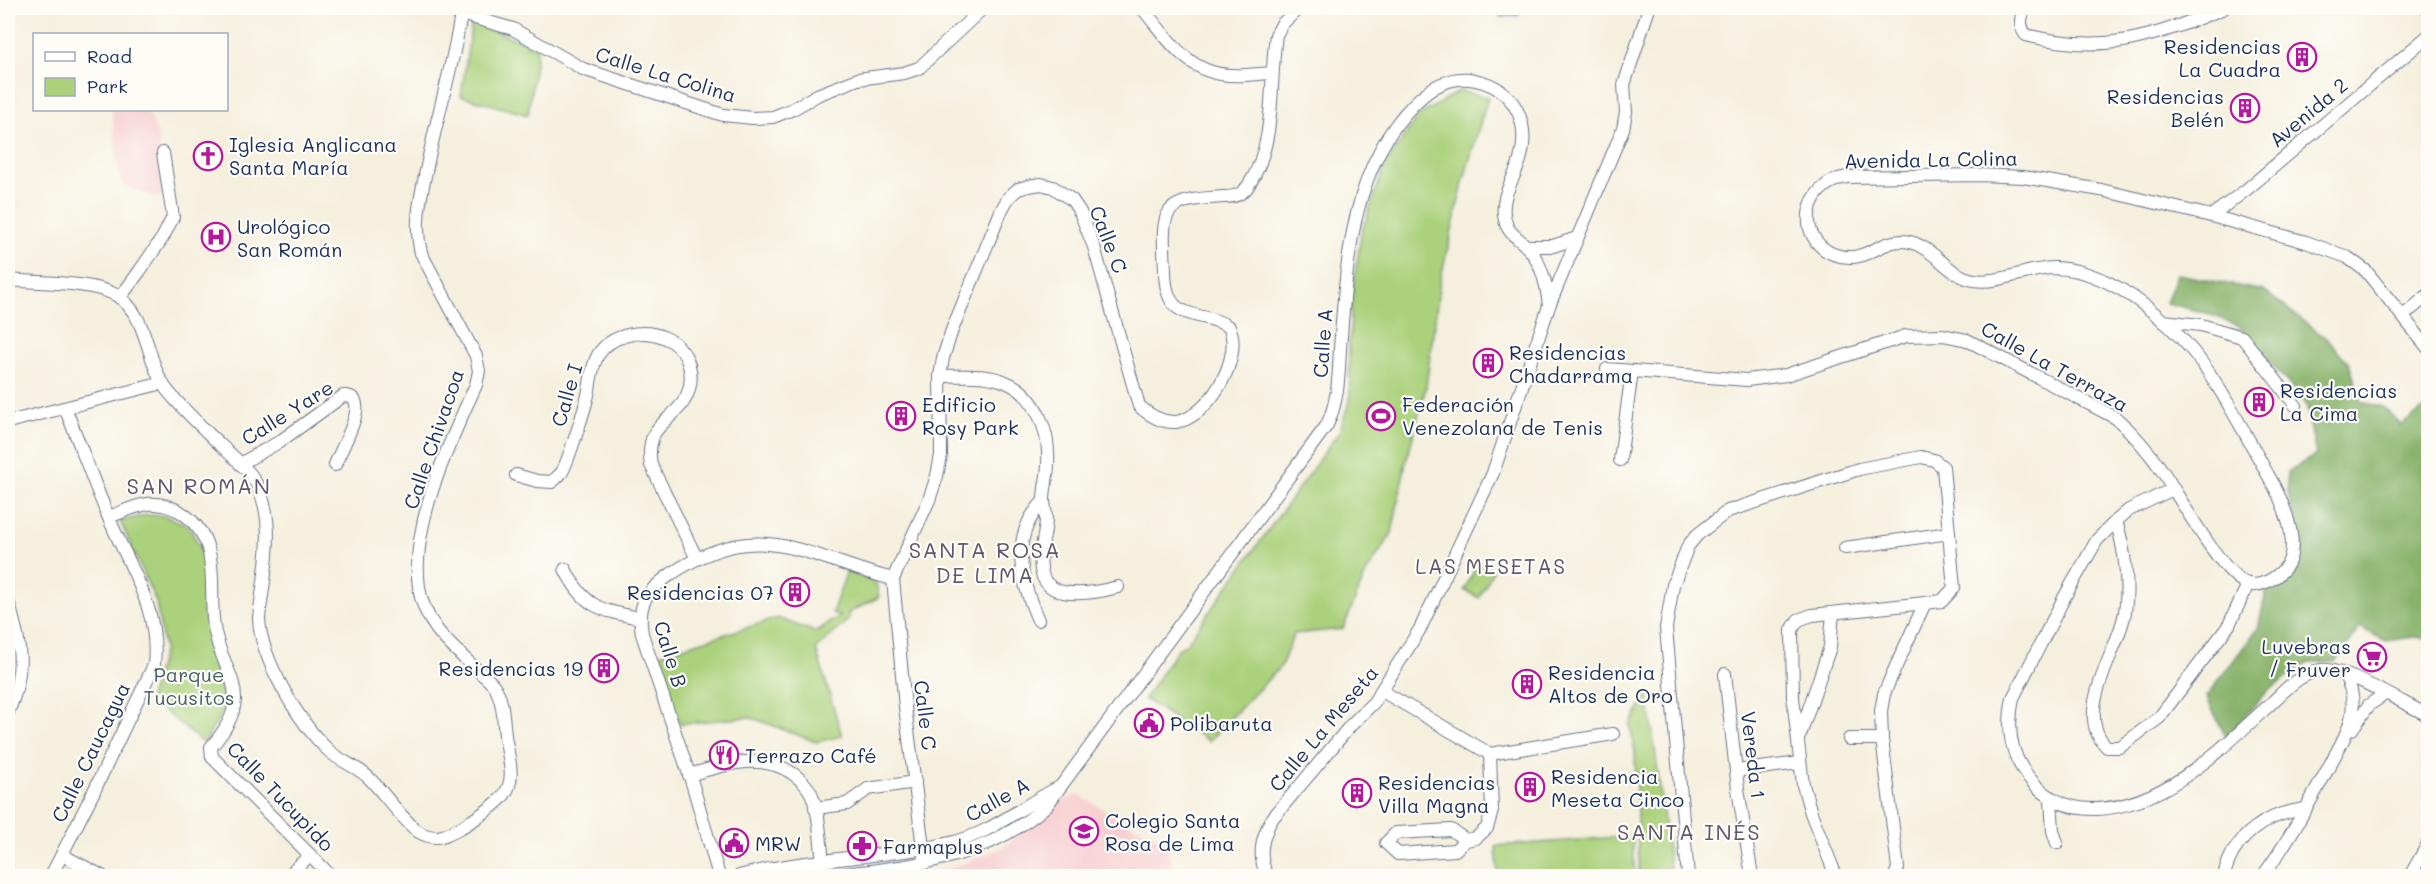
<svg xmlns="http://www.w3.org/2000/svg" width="2436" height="884" font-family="Mali,sans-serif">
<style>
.built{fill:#f7cfd1}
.green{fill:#abd17b;stroke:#63806c;stroke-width:1.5}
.forest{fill:#88b36b;stroke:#527164;stroke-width:1.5}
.water{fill:#80b9f1;stroke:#4e74a8;stroke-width:1.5}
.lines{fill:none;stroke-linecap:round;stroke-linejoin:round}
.minor-casing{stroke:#67728a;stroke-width:14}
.minor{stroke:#fff;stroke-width:12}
.labels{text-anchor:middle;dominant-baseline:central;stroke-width:4.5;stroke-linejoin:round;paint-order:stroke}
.poi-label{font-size:20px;fill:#1b2f5e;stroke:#fdfcf7;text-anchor:start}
.street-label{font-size:20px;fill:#1b2f5e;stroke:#fdfcf7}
.park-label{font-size:20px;fill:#466067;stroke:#fdfcf7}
.neighbourhood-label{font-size:21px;letter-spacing:1.5px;fill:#5e576d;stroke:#fdfcf7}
.quarter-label{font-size:22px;letter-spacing:1.5px;fill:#5e576d;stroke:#fdfcf7}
</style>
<rect width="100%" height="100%" fill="#fdfcf7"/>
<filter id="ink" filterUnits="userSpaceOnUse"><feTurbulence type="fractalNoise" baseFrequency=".0167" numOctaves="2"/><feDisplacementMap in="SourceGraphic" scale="12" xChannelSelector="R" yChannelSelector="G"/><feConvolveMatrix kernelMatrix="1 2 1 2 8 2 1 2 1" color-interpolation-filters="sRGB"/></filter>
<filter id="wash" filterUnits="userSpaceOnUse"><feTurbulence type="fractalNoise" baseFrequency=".008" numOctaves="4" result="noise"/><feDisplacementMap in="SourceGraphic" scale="24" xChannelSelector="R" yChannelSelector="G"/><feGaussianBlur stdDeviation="1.35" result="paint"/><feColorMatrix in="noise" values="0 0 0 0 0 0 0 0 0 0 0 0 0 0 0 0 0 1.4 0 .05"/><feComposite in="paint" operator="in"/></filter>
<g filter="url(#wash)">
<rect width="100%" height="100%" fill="#f5efdd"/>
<g class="built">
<path d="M112,110H147L158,135L165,194L157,198L126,186L119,177Z"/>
<path d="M1078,794L1128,824L1163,839L1176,876H901L947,870L1004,847L1048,809Z"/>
</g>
<g class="green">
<path d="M472,21L537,48L528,115L461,96Z"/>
<path d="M1459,91L1488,97L1464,179L1440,281L1426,387L1405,466L1392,533L1366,573L1343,629L1294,634L1281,666L1209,741L1144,699L1177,650L1187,643L1339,432L1350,399L1349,349L1352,297L1361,233L1385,165L1418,116Z"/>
<path d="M147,515L165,516L188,525L200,547L207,570L206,609L209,638L227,691V703L204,744L149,698L164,649L156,602L120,521Z"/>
<path d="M1478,563L1493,571L1479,598L1464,590Z"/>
<path d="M847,571L876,583L879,597L848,613L849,619L816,649L842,736L816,742L750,717L680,724L657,655L778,618L815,632L840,616L832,613Z"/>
<path d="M1648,694L1671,876H1639L1635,752L1630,725Z"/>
<path d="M1632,836L1635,876H1498L1496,846Z"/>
</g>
<path class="forest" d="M2177,274L2264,291L2327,339L2349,363L2361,402L2383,407L2401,425L2428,406V639L2414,637L2385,641L2360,627L2335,662L2308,663L2269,690L2226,737L2206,697L2258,628L2266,592L2290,574L2302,551L2288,494L2287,472L2316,455L2306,404L2239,326L2206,313L2166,303Z"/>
<path class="water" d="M1499,8H1518L1519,15L1500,17Z"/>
</g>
<g filter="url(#ink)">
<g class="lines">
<g class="minor-casing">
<g id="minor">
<path d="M450,8L461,14L513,29L583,69L723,115L753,118L773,117L793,109L817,95L858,79L904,73L919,68L983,8"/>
<path d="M1142,8C1162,31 1181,63 1212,72C1231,78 1253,74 1272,73"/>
<path d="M2025,8C2020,18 2019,26 2026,35C2105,55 2151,38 2224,8"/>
<path d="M2427,8L2428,10"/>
<path d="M2211,216L2246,190L2428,36"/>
<path d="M1527,246H1553L1577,238"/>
<path d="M8,280C36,283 91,281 116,295C147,314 146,355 162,383C171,398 198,423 212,437C224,449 240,461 251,475C280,516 264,572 259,618C260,658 299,723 329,751C341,762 359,767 370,779C381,790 408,826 419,832C423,835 431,837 436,837C451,837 495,807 504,795C515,781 510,764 507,747C502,728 506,703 494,686C489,679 480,673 474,667C449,644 424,624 419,587C410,525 450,441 476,385L479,371L476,356L421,253C414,224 420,200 426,171C436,119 453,67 461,14"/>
<path d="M118,296L125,291L139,272L163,237L173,217L163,153"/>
<path d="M2403,316L2428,295"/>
<path d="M2163,321L2201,325L2242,337L2296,406"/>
<path d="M1607,369L1747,380L1786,375L1906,336L1943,335L1967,340L2116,418C2134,434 2150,453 2163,472C2179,496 2223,577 2248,584C2260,588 2276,578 2284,569C2304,547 2281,497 2268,475C2251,444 2234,412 2215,382C2184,332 2117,270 2055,268C2028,268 2001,284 1974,280C1948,276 1935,248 1910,242C1881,235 1867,267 1833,254C1796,239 1802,184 1847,177L1979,175L2023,177L2101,190L2211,216L2306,242L2347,257L2366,271L2428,348"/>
<path d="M940,376C962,376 988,373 1008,383C1037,396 1050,433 1048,464C1048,476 1044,488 1044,500C1044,506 1046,512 1046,518C1046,537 1036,559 1043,577C1053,602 1099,592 1118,587"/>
<path d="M8,422L163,383"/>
<path d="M1620,460L1632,371"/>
<path d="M240,464L279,442L343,396C375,394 340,449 335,465"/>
<path d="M516,475L537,481L552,482C555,479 559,476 562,472C568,462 585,408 588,395C591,381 591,367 598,355C610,335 642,328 663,337C690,347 699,380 682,404C674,415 660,423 654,434C649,445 649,454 651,465L697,559"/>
<path d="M2173,489L2129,510L2116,521L2097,540L2065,596L2013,698C2008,722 2008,746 2022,768C2040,796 2064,810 2097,809C2164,806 2219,751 2266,708C2282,694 2298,673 2321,670C2342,666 2406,705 2428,715"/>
<path d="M109,517C120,513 132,507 143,505C155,502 169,506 179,511C220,536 210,578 213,619C218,675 261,690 211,747L212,757L331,876"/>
<path d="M2116,521C2125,549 2129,583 2125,612C2119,651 2071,713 2107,747H2120L2159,718L2229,625L2248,584"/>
<path d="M1845,548L1949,533"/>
<path d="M565,569C584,607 599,610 639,618"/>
<path d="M8,600C20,644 27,668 8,712"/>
<path d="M1038,620C1020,579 1009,536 1044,501"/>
<path d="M1725,674L1738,789L1752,876"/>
<path d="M1382,691L1490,754"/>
<path d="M2352,729L2369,705L2385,694"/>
<path d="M1800,735L1830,647L1833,613"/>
<path d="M1849,739H1882"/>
<path d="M1490,754L1613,734"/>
<path d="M1736,771L1800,763"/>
<path d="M689,775C724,765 759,752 792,773C799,778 807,785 811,793C820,813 820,840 823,861"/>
<path d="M2051,799L2053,831L2057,843"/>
<path d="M815,808L847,804L868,789L915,782"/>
<path d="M1466,840L1451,830L1396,833L1386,843L1398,854L1455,850L1466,840L1476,838L1487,828L1492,811L1490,754"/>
<path d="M62,855L102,876"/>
<path d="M925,863L905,707L893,579L929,500L937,476L941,455L940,376L943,358L952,330L1002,209L1009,197L1018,189L1029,186L1041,184L1053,187L1072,200L1080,212L1094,247L1139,406C1149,415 1161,423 1176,422C1209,418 1244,356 1229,327C1214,316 1192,318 1178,308C1167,300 1165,283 1165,270C1162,210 1159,200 1224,197C1234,197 1242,195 1248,186C1277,144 1269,83 1276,35L1282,24L1299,8"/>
<path d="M51,876L96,787L154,665C160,608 129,567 108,516C93,481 80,444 65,408"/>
<path d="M288,876L310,855"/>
<path d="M719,876L693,786L642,634C637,603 646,592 671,574C760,514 804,557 893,579"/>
<path d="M739,876C808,857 881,859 950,843C992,834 1022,805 1060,787"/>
<path d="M829,876C910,865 982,863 1047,805L1327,425C1341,395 1338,367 1341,336C1347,255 1354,163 1415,103C1432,86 1451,75 1475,80C1514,88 1531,122 1520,160C1514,180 1499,197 1505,220C1508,234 1519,238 1527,247C1542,262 1547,286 1549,306"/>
<path d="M1267,876C1258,856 1261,840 1271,820L1351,725L1374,702L1420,629L1493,473L1549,306L1623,129L1626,112L1624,85L1649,8"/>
<path d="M1688,876L1666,628L1673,585L1688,546L1697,535L1728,511L1859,469L1921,457L1934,460L1943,467L1954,588L1942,601L1925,603L1892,675L1884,694L1881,711L1882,739L1898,868L1895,876"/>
<path d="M1836,876L1811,813L1803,785L1793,698L1792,630L1798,620L1812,615L1925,603"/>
<path d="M2224,876C2233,836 2267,813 2306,809"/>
<path d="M2263,876C2289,840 2311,801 2332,761C2340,746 2349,731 2352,714C2354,699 2352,687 2344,674"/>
<path d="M2410,876L2428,844"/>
</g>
</g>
<use href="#minor" class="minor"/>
</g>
</g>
<defs>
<g id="building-ring" transform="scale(1.5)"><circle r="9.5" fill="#fdfcf7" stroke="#b5179e" stroke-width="1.5"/><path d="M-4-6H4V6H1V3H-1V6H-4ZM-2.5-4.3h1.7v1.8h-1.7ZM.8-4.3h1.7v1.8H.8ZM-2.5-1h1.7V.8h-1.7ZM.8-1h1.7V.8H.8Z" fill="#b5179e"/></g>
<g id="church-ring" transform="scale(1.5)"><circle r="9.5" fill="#fdfcf7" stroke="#b5179e" stroke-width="1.5"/><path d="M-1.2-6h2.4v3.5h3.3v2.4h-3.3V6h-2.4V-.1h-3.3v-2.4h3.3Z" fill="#b5179e"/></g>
<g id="hospital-ring" transform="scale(1.5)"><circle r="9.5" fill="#fdfcf7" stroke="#b5179e" stroke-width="1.5"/><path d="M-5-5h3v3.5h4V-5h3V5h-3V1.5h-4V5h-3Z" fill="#b5179e"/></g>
<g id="stadium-ring" transform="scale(1.5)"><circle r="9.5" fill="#fdfcf7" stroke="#b5179e" stroke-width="1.5"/><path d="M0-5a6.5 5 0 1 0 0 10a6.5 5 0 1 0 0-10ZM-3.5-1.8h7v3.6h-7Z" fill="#b5179e"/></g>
<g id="supermarket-ring" transform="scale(1.5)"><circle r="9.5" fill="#fdfcf7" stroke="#b5179e" stroke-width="1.5"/><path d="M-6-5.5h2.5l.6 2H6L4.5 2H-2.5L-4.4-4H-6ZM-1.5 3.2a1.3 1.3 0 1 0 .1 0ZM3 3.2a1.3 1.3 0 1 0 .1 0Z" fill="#b5179e"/></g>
<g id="civic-ring" transform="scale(1.5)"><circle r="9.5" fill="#fdfcf7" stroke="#b5179e" stroke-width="1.5"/><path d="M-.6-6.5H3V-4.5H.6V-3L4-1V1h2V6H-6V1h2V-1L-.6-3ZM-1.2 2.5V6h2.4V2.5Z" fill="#b5179e"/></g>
<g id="restaurant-ring" transform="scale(1.5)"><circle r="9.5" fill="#fdfcf7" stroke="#b5179e" stroke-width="1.5"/><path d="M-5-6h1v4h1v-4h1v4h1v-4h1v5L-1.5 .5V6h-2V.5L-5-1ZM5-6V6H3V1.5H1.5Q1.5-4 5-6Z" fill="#b5179e"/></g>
<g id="school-ring" transform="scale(1.5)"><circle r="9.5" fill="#fdfcf7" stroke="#b5179e" stroke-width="1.5"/><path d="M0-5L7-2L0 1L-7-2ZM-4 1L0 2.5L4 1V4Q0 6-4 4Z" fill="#b5179e"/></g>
<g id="pharmacy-ring" transform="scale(1.5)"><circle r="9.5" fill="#fdfcf7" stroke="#b5179e" stroke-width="1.5"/><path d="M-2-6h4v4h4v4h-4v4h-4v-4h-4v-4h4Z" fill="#b5179e"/></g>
</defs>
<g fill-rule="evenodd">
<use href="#building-ring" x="2302" y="57"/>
<use href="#building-ring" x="2245" y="108"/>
<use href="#church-ring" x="208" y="156"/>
<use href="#hospital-ring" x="216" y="237"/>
<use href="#building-ring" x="1488" y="363"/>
<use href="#building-ring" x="2259" y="402"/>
<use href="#building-ring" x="901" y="416"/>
<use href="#stadium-ring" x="1381" y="416"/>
<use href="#building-ring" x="795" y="592"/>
<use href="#supermarket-ring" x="2372" y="657"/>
<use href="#building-ring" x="604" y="668"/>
<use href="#building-ring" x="1527" y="684"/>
<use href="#civic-ring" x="1149" y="723"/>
<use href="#restaurant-ring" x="724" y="755"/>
<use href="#building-ring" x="1530" y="787"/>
<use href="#building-ring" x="1357" y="793"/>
<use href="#school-ring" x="1084" y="831"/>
<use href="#civic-ring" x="734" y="843"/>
<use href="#pharmacy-ring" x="862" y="846"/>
</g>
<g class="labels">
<g class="poi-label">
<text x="2281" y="46" text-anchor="end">Residencias<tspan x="2281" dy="23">La Cuadra</tspan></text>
<text x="2224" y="96" text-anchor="end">Residencias<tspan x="2224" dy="23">Belén</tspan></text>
<text x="229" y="144">Iglesia Anglicana<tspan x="229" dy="23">Santa María</tspan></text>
<text x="237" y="226">Urológico<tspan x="237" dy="23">San Román</tspan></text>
<text x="1509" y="352">Residencias<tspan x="1509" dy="23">Chadarrama</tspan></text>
<text x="2280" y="390">Residencias<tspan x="2280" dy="23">La Cima</tspan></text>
<text x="922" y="404">Edificio<tspan x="922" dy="23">Rosy Park</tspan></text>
<text x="1402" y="404">Federación<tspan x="1402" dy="23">Venezolana de Tenis</tspan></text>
<text x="774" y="592" text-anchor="end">Residencias 07</text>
<text x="2351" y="646" text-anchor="end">Luvebras<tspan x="2351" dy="23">/ Fruver</tspan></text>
<text x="583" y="668" text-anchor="end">Residencias 19</text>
<text x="1548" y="672">Residencia<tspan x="1548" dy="23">Altos de Oro</tspan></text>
<text x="1170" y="723">Polibaruta</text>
<text x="745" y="755">Terrazo Café</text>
<text x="1551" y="776">Residencia<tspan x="1551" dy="23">Meseta Cinco</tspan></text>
<text x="1378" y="782">Residencias<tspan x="1378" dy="23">Villa Magna</tspan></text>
<text x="1105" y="820">Colegio Santa<tspan x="1105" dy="23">Rosa de Lima</tspan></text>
<text x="755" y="843">MRW</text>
<text x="883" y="846">Farmaplus</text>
</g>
<g class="street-label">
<text transform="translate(666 74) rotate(17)">Calle La Colina</text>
<text transform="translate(2308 112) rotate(-40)">Avenida 2</text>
<text transform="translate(1931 159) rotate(-1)">Avenida La Colina</text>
<text transform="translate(1109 239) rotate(69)">Calle C</text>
<text transform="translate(1322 343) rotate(-86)">Calle A</text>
<text transform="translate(2055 366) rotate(29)">Calle La Terraza</text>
<text transform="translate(566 395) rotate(-74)">Calle I</text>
<text transform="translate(287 412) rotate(-32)">Calle Yare</text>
<text transform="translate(433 439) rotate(-71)">Calle Chivacoa</text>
<text transform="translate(671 654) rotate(73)">Calle B</text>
<text transform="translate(926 715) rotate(83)">Calle C</text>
<text transform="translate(1323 728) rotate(-50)">Calle La Meseta</text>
<text transform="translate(90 752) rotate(-64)">Calle Caucagua</text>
<text transform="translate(1754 755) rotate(83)">Vereda 1</text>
<text transform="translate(281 796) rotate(46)">Calle Tucupido</text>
<text transform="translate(997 799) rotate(-29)">Calle A</text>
</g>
<g class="park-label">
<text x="189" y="674">Parque<tspan x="189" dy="23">Tucusitos</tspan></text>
</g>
<g class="neighbourhood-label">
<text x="1491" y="565">LAS MESETAS</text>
</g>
<g class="quarter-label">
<text x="199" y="485">SAN ROMÁN</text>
<text x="985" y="549">SANTA ROSA<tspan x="985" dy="25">DE LIMA</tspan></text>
<text x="1689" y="831">SANTA INÉS</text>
</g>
</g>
<rect width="2436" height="884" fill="none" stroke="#fdfcf7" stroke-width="30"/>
<rect x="33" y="33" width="195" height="78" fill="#fdfcf7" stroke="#a3aaba" stroke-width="1.5"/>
<rect x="45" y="52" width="30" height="9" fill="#ffffff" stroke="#a3aaba" stroke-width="1.5"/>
<text x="87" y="63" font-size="18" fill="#1b2f5e">Road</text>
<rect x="45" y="78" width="30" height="18" fill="#abd17b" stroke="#a3aaba" stroke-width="1.5"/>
<text x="87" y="93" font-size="18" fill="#1b2f5e">Park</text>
</svg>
